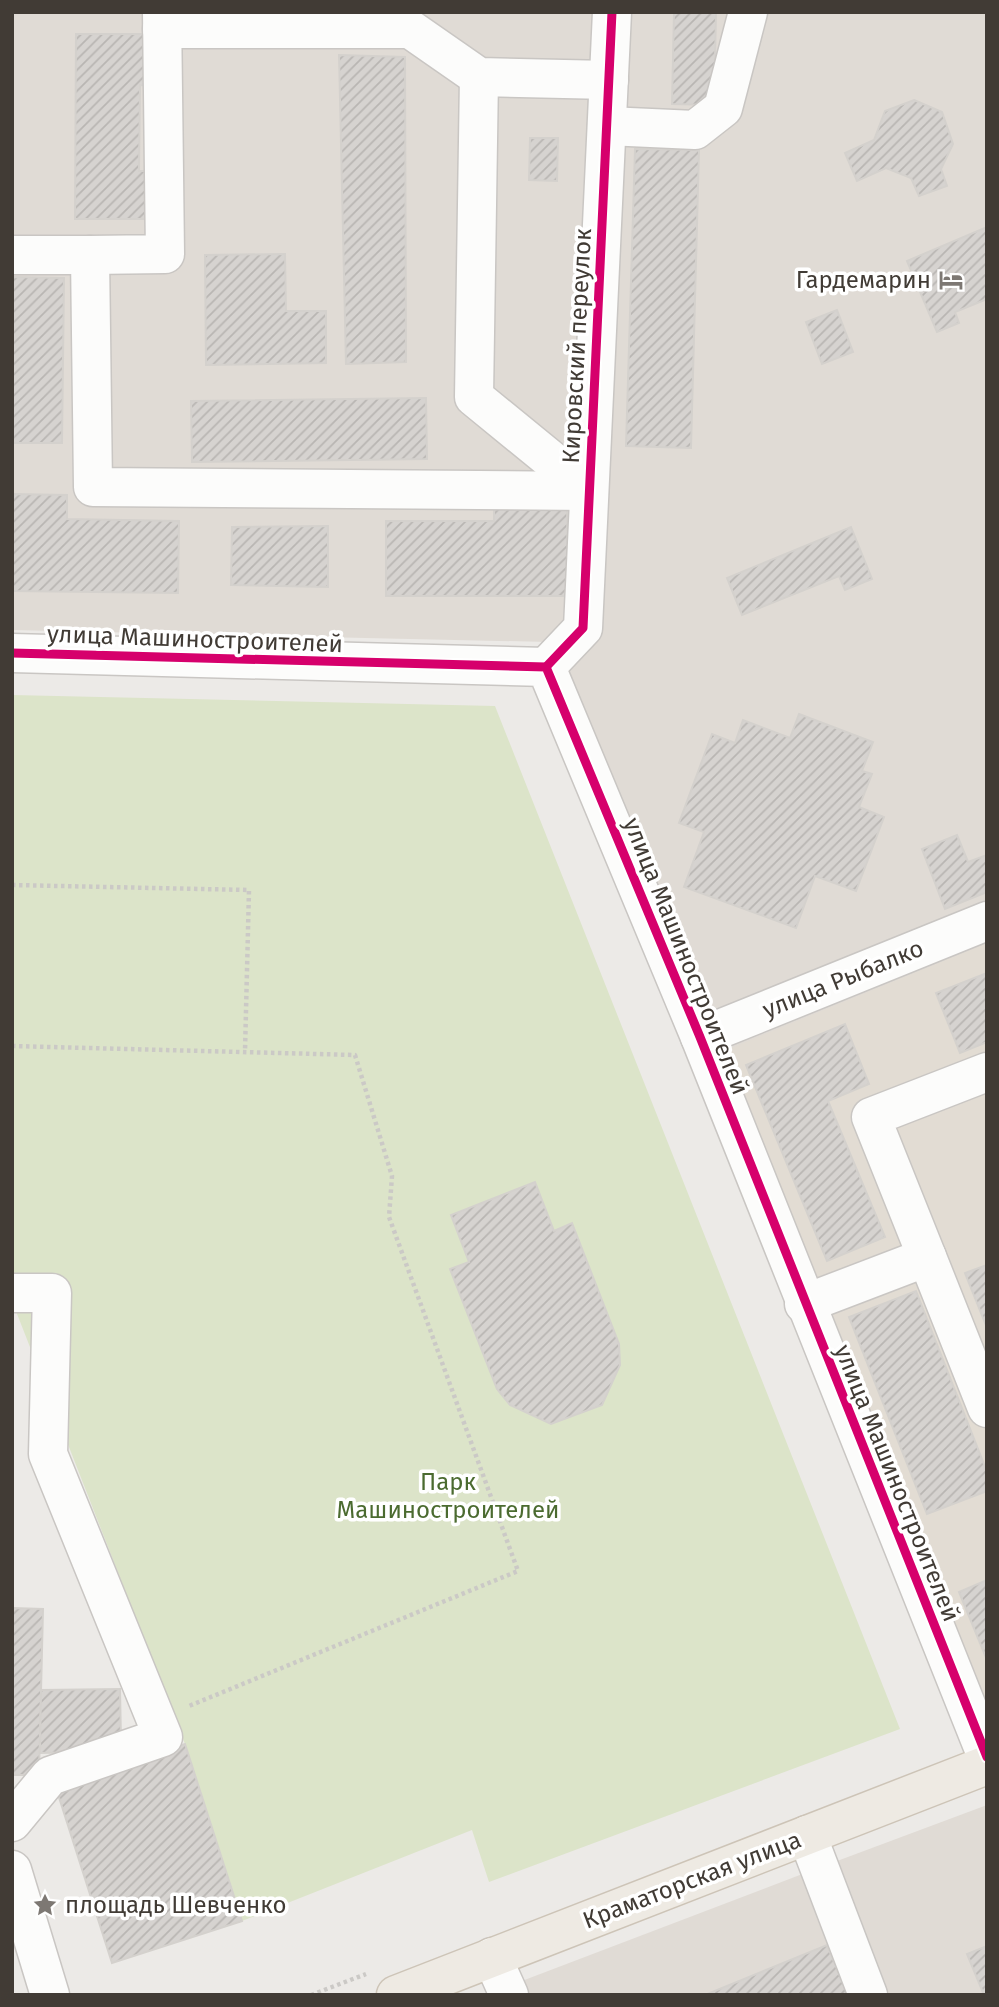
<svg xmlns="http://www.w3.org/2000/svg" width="999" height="2007" font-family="'Fira Sans',sans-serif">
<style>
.residential{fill:#e0dbd5}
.education{fill:#e2dcd3}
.green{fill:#dce4c9}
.building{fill:url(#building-hatch);stroke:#d4d1cd;stroke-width:2}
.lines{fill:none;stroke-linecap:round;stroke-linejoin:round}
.minor-casing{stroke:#c9c6c3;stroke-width:41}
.major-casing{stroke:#cdc4b7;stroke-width:41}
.path{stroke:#cbc9c6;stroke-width:4.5;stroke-dasharray:3.5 3.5;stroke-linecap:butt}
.minor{stroke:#fcfcfb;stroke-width:38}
.major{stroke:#eeeae3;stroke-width:38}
.cycleway-casing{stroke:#fff;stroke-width:13}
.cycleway{stroke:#d6006c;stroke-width:9}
.labels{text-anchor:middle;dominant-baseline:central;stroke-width:7;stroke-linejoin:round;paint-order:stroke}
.poi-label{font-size:24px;fill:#413b35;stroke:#fff;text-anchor:end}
.street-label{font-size:24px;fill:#413b35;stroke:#fff}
.park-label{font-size:24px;fill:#4b6b30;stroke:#fff}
</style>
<defs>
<pattern id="building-hatch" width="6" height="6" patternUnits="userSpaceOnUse" patternTransform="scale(1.75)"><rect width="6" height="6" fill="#d6d3d0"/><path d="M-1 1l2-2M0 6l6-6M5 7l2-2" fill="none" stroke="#b9b6b3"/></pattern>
</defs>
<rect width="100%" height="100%" fill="#eceae7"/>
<g class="residential">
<path d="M12,12H987V1723L549,642L12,630Z"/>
<path d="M987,1805V1995H485L805,1873Z"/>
</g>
<path class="education" d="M987,943V1713L717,1054Z"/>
<path class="green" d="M12,695L495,706L900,1729L489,1882L472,1830L242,1921L185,1744L12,1301Z"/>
<g class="building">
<path d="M674,12H716L714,105L672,104Z"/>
<path d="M76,34H152V86L140,85L139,171H149V219H75Z"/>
<path d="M339,55L405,57L406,362L346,364Z"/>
<path d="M914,100L942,112L953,144L941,169L947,186L919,196L911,178L886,168L857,181L845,153L874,140L885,111Z"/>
<path d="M530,138H558L557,181L529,180Z"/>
<path d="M635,149L699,150L691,448L626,446Z"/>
<path d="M987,227V299L955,312L959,323L937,332L907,261Z"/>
<path d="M285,254L286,311H326V363L206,365L205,255Z"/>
<path d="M12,277L64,278L62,443H12Z"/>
<path d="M837,310L853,352L822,364L806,322Z"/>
<path d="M426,398L427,459L192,462L191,401Z"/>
<path d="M12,494L67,495V519L179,521L178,593L12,591Z"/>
<path d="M494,500H567L568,596H386V521H494Z"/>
<path d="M328,526V587L231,585L232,527Z"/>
<path d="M851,527L872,579L845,590L839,576L742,615L727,578Z"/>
<path d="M799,714L873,742L862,771L872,774L859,807L884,817L856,891L815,876L796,928L684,887L704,832L679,823L712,734L735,743L743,720L790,738Z"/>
<path d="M957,835L968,862L987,855V892L945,909L922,849Z"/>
<path d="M987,973V1042L960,1053L936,993Z"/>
<path d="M845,1024L869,1084L828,1101L885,1237L827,1261L746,1065Z"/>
<path d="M535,1182L554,1231L572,1223L619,1344L620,1365L602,1405L551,1424L510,1405L497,1389L450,1269L469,1262L451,1215Z"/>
<path d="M987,1265V1328L965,1273Z"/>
<path d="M916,1291L987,1472V1491L927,1514L849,1317Z"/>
<path d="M987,1580V1660L959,1592Z"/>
<path d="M12,1608L43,1609L39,1775H12Z"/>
<path d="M120,1689L121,1741L87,1752L40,1753L41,1690Z"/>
<path d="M185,1744L242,1921L112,1963L55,1785Z"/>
<path d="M827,1945L848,1995H705Z"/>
<path d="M987,1946V1995H984L967,1954Z"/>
</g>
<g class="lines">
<g class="minor-casing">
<g id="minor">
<path d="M162,29H410L479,77L609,80"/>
<path d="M479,77L474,397L589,491"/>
<path d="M607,126L695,130L723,108L748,12"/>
<path d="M12,255H90L93,487L589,491"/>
<path d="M90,255L165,254L162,12"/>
<path d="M12,653L546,667L700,1037L987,1757"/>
<path d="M546,667L583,628L612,12"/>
<path d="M700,1037L987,921"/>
<path d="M927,1257L987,1408"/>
<path d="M12,1293H52L48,1454L163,1737L50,1776L12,1822"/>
<path d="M804,1304L927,1257L871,1117L987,1072"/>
<path d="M807,1835L868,1995"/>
<path d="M12,1870L50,1995"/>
<path d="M492,1957L509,1995"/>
</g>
</g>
<g class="major-casing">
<path id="major" d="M396,1995L987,1765"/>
</g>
<g class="path">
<path d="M12,885L249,890L245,1051"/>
<path d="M12,1046L355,1055L392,1176L389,1217L518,1571L189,1706"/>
<path d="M311,1995L366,1974"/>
</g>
<use href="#minor" class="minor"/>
<use href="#major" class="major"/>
<g class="cycleway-casing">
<g id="cycleway">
<path d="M12,653L546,667L700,1037L987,1757"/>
<path d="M546,667L583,628L612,12"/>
</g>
</g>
<use href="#cycleway" class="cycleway"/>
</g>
<defs>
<g id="hotel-bare" transform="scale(1.89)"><path d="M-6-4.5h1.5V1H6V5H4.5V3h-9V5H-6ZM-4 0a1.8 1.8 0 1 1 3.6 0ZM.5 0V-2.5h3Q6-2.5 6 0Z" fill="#7d7873" stroke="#fff" stroke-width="2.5" paint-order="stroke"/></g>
<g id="sight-bare" transform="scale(1.89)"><path d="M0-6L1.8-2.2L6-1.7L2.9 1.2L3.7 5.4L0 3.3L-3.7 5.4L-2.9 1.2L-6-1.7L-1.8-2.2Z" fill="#7d7873" stroke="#fff" stroke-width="2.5" paint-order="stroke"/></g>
</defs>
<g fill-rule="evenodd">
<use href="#hotel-bare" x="951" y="280"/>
<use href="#sight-bare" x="45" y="1905"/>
</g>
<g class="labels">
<g class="poi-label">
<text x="931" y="280">Гардемарин</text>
<text x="65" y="1905" text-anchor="start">площадь Шевченко</text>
</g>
<g class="street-label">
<text transform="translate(577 346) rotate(-87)">Кировский переулок</text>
<text transform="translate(195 639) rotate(2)">улица Машиностроителей</text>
<text transform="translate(686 956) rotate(68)">улица Машиностроителей</text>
<text transform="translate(843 979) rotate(-22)">улица Рыбалко</text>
<text transform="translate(897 1483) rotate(68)">улица Машиностроителей</text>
<text transform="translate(692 1880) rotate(-21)">Краматорская улица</text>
</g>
<g class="park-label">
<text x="448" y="1482">Парк<tspan x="448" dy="28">Машиностроителей</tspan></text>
</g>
</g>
<rect width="999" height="2007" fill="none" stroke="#413b35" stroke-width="28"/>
</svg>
